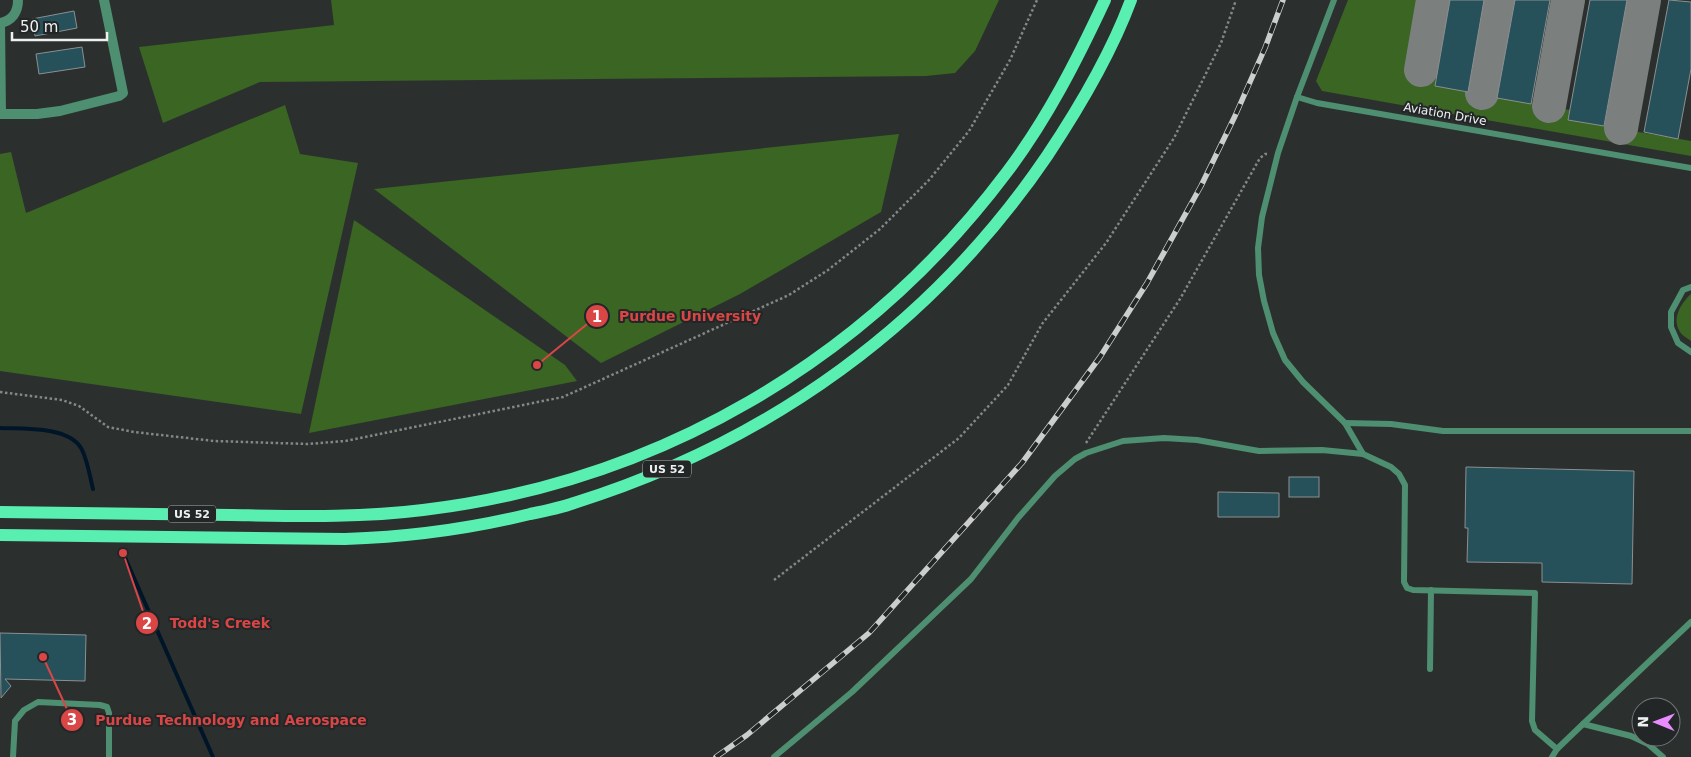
<svg xmlns="http://www.w3.org/2000/svg" width="1691" height="757" font-family="'DejaVu Sans',sans-serif">
<style>
.green{fill:#3a6522}
.lines{fill:none;stroke-linecap:round;stroke-linejoin:round}
.stream{stroke:#001628;stroke-width:4}
.taxiway{stroke:#7b7f7e;stroke-width:34}
.building{fill:#26505a;stroke:#8b9091}
.path{stroke:#838786;stroke-width:2.5;stroke-dasharray:2.5 2.5;stroke-linecap:butt}
.lane{stroke:#4d8f70;stroke-width:6}
.street{stroke:#4d8f70;stroke-width:10}
.primary{stroke:#59efb1;stroke-width:12}
.rail-casing{stroke:#cbcecd;stroke-width:5.5}
.rail{stroke:#222626;stroke-width:4;stroke-dasharray:11;stroke-linecap:butt}
.labels{text-anchor:middle;dominant-baseline:central;stroke-width:4;stroke-linejoin:round;paint-order:stroke}
.shield{fill:#222626;stroke:#b1b4b3;stroke-width:1}
.shield-label{font-size:11px;font-weight:bold;fill:#eef1f0}
.street-label{font-size:12px;fill:#eef1f0;stroke:#222626}
.leader{fill:none;stroke:#da4646;stroke-width:2}
.callout-dot{fill:#da4646;stroke:#222626;stroke-width:2}
.mark-label{font-size:15px;text-anchor:middle;font-weight:bold;fill:#fff}
.callout-label{font-size:14px;text-anchor:middle;font-weight:bold;fill:#da4646;stroke:#222626;stroke-width:4;stroke-linejoin:round;paint-order:stroke}
</style>
<rect width="100%" height="100%" fill="#2b302f"/>
<g class="green">
<path d="M331,0H999L975,51L955,73L926,76L260,82L163,123L139,47L334,25Z"/>
<path d="M1348,0H1427L1415,70L1437,73L1435,86L1570,110L1569,120L1691,141V156L1322,91L1316,81Z"/>
<path d="M285,105L300,154L358,163L301,414L0,371V154L11,152L26,213Z"/>
<path d="M899,134L881,212L740,294L601,363L374,189Z"/>
<path d="M354,220L565,365L577,381L309,433Z"/>
<path d="M1691,294V341C1687,338 1681,335 1679,330C1672,317 1682,302 1691,294Z"/>
</g>
<g class="lines">
<g class="stream">
<path d="M0,428C22,429 68,426 81,448C87,458 90,477 93,489"/>
<path d="M123,553L213,757"/>
</g>
<g class="taxiway">
<path d="M1421,70L1433,0"/>
<path d="M1482,93L1499,0"/>
<path d="M1549,106L1568,0"/>
<path d="M1621,128L1644,0"/>
</g>
</g>
<g class="building">
<path d="M1450,0H1484L1468,92L1435,86Z"/>
<path d="M1515,0H1550L1531,104L1497,98Z"/>
<path d="M1590,0H1627L1604,126L1568,120Z"/>
<path d="M1669,0L1691,2V69L1678,139L1644,132Z"/>
<path d="M74,11L77,28L35,36L32,19Z"/>
<path d="M82,47L85,67L39,74L36,54Z"/>
<path d="M1466,467L1634,471L1632,584L1542,582V563L1467,562L1468,528H1465Z"/>
<rect x="1289" y="477" width="30" height="20"/>
<path d="M1218,492L1279,493V517H1218Z"/>
<path d="M0,633L86,635L85,681L5,679L11,686L1,698Z"/>
</g>
<g class="lines">
<g class="path">
<path d="M0,392L62,400L79,406L108,427L134,432L214,441L308,444L345,441L563,397L789,295L828,270L880,229L929,180L969,131L1010,60L1037,0"/>
<path d="M1086,443L1180,299L1260,158L1265,154H1269"/>
<path d="M774,580L959,438L1008,385L1042,324L1106,243L1174,138L1221,43L1236,0"/>
</g>
<g class="lane">
<path d="M1334,0L1297,97L1317,103L1691,168"/>
<path d="M1297,97L1278,153L1262,217L1258,248L1259,275L1264,301L1273,333L1285,360L1303,382L1345,423L1363,454L1391,467L1399,474L1405,485L1404,582L1407,588L1413,590L1535,593L1532,721L1535,730L1557,749"/>
<path d="M1691,287L1683,290L1671,312V327L1678,343L1691,352"/>
<path d="M1345,423L1391,424L1443,431H1691"/>
<path d="M1430,669L1431,590"/>
<path d="M1583,724L1631,736L1648,744L1663,757"/>
<path d="M13,757L15,721L24,710L38,702L100,705L107,707L109,713V757"/>
<path d="M774,757L852,692L971,579L1018,518L1055,476L1075,459L1086,453L1123,441L1164,438L1197,440L1259,451L1322,450L1363,454"/>
<path d="M1552,757L1557,749L1583,724L1691,622"/>
</g>
<g class="street">
<path d="M0,23L1,114"/>
<path d="M0,23C12,21 18,12 18,0"/>
<path d="M0,114H37L60,111L119,96L123,93L104,0"/>
</g>
<g class="primary">
<path d="M0,512C77,513 154,514 231,515C295,516 359,518 423,510C658,482 865,361 1007,172C1047,119 1077,60 1105,0"/>
<path d="M0,535L345,539C408,537 469,529 530,514C545,511 560,508 574,503C769,442 932,325 1047,156C1079,108 1111,54 1131,0"/>
</g>
<g class="rail-casing">
<path id="rail" d="M716,757L747,735L869,633L1022,463L1100,357L1147,283L1201,186L1235,116L1265,48L1283,0"/>
</g>
<use href="#rail" class="rail"/>
</g>
<g class="labels">
<g class="shield">
<rect x="643" y="460.5" width="48" height="17" rx="4"/>
<rect x="168" y="505.5" width="48" height="17" rx="4"/>
</g>
<g class="shield-label">
<text x="667" y="469">US 52</text>
<text x="192" y="514">US 52</text>
</g>
<g class="street-label">
<text transform="translate(1445 114) rotate(10)">Aviation Drive</text>
</g>
</g>
<path class="leader" d="M537 365L597 316M123 553L147 623M43 657L72 720"/>
<g class="callout-dot">
<circle cx="537" cy="365" r="5"/>
<circle cx="123" cy="553" r="5"/>
<circle cx="43" cy="657" r="5"/>
<circle cx="597" cy="316" r="12"/>
<circle cx="147" cy="623" r="12"/>
<circle cx="72" cy="720" r="12"/>
</g>
<g class="mark-label">
<text x="597" y="322">1</text>
<text x="147" y="629">2</text>
<text x="72" y="725">3</text>
</g>
<g class="callout-label">
<text x="690" y="321">Purdue University</text>
<text x="220" y="628">Todd's Creek</text>
<text x="231" y="725">Purdue Technology and Aerospace</text>
</g>
<g transform="translate(1656 722) rotate(271)"><circle r="24" fill="#222626" stroke="#747777"/>
<path d="M0-4L9 19L0 12L-9 19Z" fill="#e98dfe"/>
<text y="-8" font-size="14" font-weight="bold" text-anchor="middle" fill="#eef1f0">N</text>
</g>
<path d="M12 32v8h95v-8" fill="none" stroke="#eef1f0" stroke-width="2.5"/>
<text x="20" y="32" font-size="15" fill="#eef1f0" stroke="#222626" stroke-width="4" paint-order="stroke">50 m</text>
</svg>
